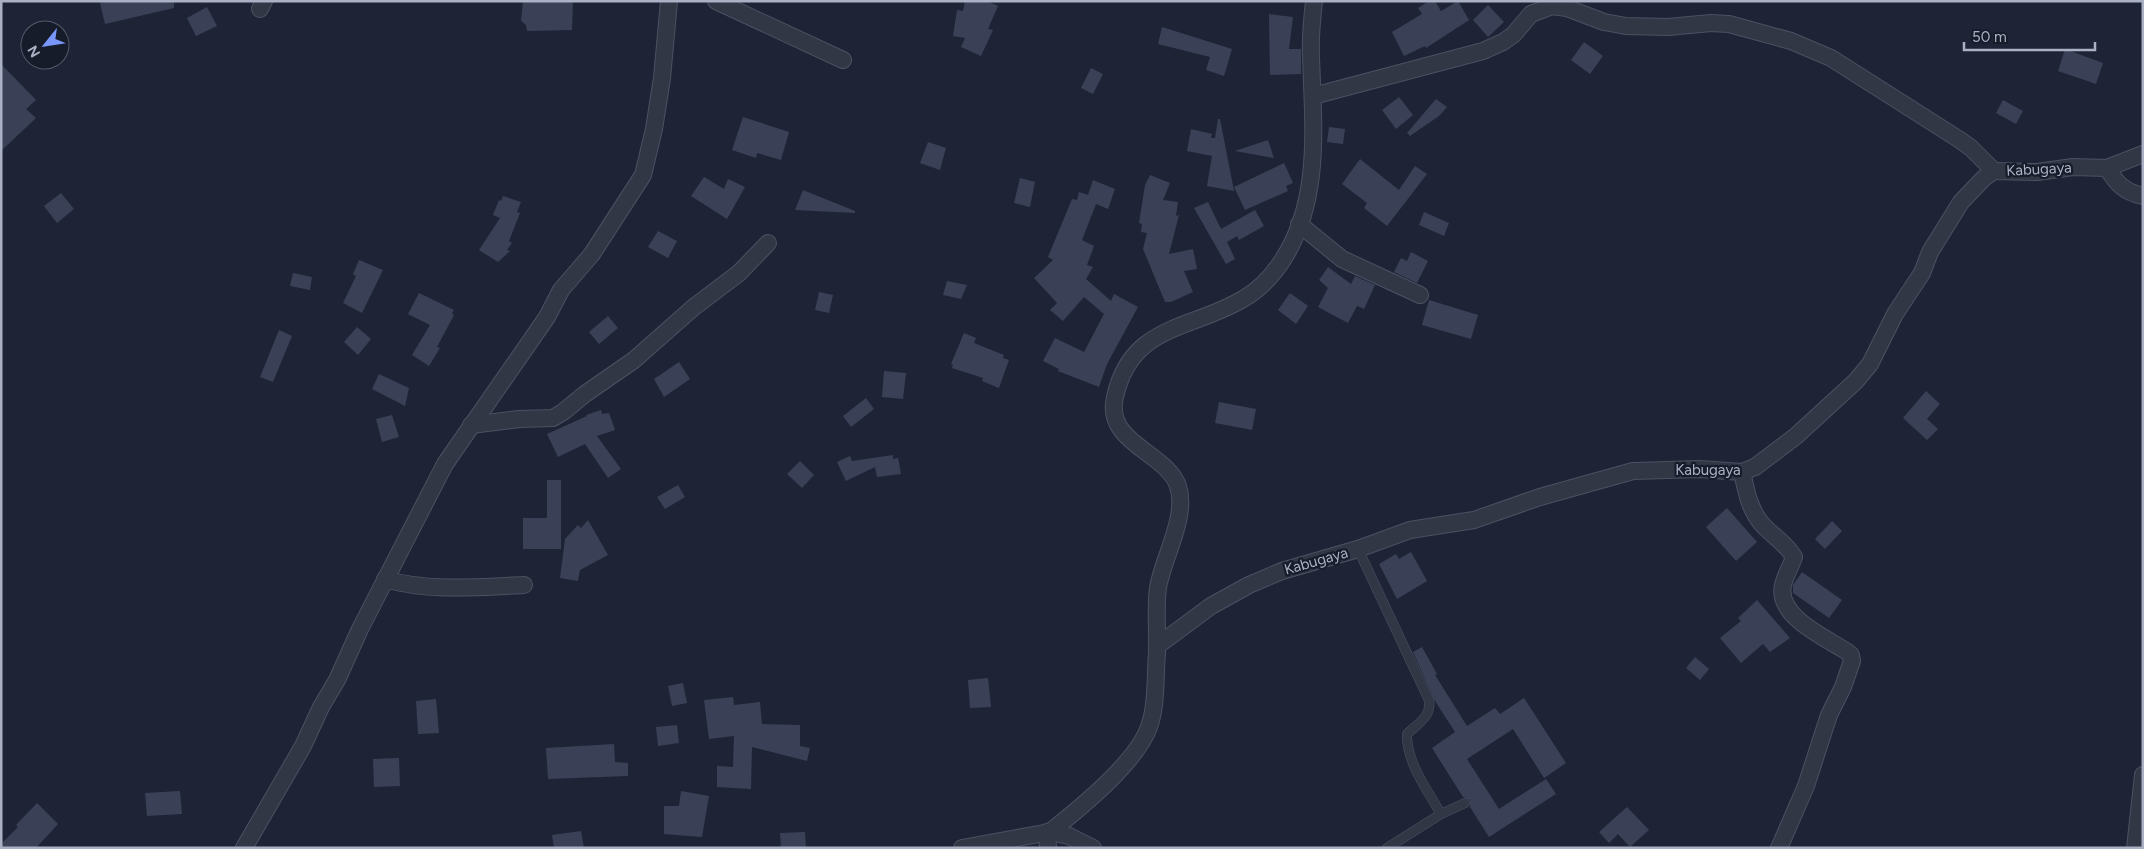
<svg xmlns="http://www.w3.org/2000/svg" width="2144" height="849" font-family="Figtree,sans-serif">
<style>
.building{fill:#3a4157}
.lines{fill:none;stroke-linecap:round;stroke-linejoin:round}
.service-casing{stroke:#4c5162;stroke-width:10}
.minor-casing{stroke:#4c5162;stroke-width:18}
.service{stroke:#323746;stroke-width:9}
.minor{stroke:#323746;stroke-width:16}
.labels{text-anchor:middle;dominant-baseline:central;stroke-width:4.5;stroke-linejoin:round;paint-order:stroke}
.street-label{font-size:15px;fill:#abb1c4;stroke:#171c2b}
</style>
<rect width="100%" height="100%" fill="#1e2436"/>
<g class="building">
<path d="M107,1H174V8L105,24L100,3Z"/>
<path d="M523,1H573L572,30L527,31L526,25L521,21Z"/>
<path d="M965,1H987L998,6L988,29L993,30L981,56L961,47L965,38L953,36L957,10L963,11Z"/>
<path d="M1429,1H1435L1441,11L1458,1L1469,20L1426,48L1425,46L1404,56L1392,32L1422,14L1418,8Z"/>
<path d="M1488,5L1504,22L1488,37L1473,20Z"/>
<path d="M207,7L217,26L196,36L187,18Z"/>
<path d="M1269,14L1293,17L1289,49H1301V74L1270,75Z"/>
<path d="M1162,27L1232,49L1224,76L1206,70L1210,57L1158,44Z"/>
<path d="M1584,42L1603,56L1590,74L1571,60Z"/>
<path d="M2065,49L2103,63L2096,84L2058,71Z"/>
<path d="M1,64L36,100L26,109L36,118L1,151Z"/>
<path d="M1091,68L1103,74L1093,94L1081,88Z"/>
<path d="M1399,97L1413,115L1396,129L1382,110Z"/>
<path d="M1436,99L1447,107L1439,116L1410,136L1407,133Z"/>
<path d="M2003,100L2023,111L2016,124L1996,113Z"/>
<path d="M743,117L789,132L781,160L757,153L756,158L732,150Z"/>
<path d="M1218,119H1220L1234,191L1207,186L1212,156L1187,151L1191,129L1212,134L1211,138H1215Z"/>
<path d="M1329,127L1345,129L1343,144L1327,142Z"/>
<path d="M1268,140L1274,158L1235,151Z"/>
<path d="M928,142L946,148L940,170L920,163Z"/>
<path d="M1360,159L1399,190L1415,166L1427,174L1387,226L1364,208L1367,203L1342,184Z"/>
<path d="M1284,163L1293,183L1286,186L1288,191L1245,210L1234,187Z"/>
<path d="M1150,175L1170,183L1163,200L1178,202L1176,216L1179,215L1169,254L1193,249L1197,269L1184,271L1193,292L1171,302H1165L1143,249L1147,233L1141,232L1142,224L1139,223L1145,185Z"/>
<path d="M704,177L724,189L728,179L745,187L727,219L691,196Z"/>
<path d="M1020,178L1035,182L1030,207L1014,203Z"/>
<path d="M1093,180L1115,189L1108,209L1096,204L1082,240L1094,246L1087,265L1093,267L1086,279L1111,301L1114,294L1138,307L1107,364L1099,387L1058,371L1059,369L1043,361L1055,338L1084,352L1104,314L1084,297L1063,321L1050,310L1057,303L1034,278L1053,260L1048,257L1072,199L1077,200L1079,192L1088,195Z"/>
<path d="M803,190L855,211V213L795,210Z"/>
<path d="M61,193L74,209L57,223L44,206Z"/>
<path d="M503,196L521,202L517,212L520,213L509,241L512,243L507,250L510,251L498,262L479,250L500,218L493,215L499,200L501,201Z"/>
<path d="M1208,202L1221,229L1255,210L1264,226L1239,240L1237,236L1227,242L1235,259L1226,264L1194,208Z"/>
<path d="M1424,212L1449,223L1444,236L1419,225Z"/>
<path d="M658,231L677,241L668,258L648,247Z"/>
<path d="M1411,252L1428,261L1417,283L1394,272L1401,258L1407,261Z"/>
<path d="M359,260L383,270L362,313L343,303L356,276L353,274Z"/>
<path d="M1328,267L1351,284L1355,276L1375,285L1364,309L1357,306L1348,323L1318,307L1328,288L1319,280Z"/>
<path d="M293,273L312,277L310,290L290,286Z"/>
<path d="M947,281L967,285L961,299L943,295Z"/>
<path d="M819,292L833,295L829,313L815,310Z"/>
<path d="M419,293L454,310L452,313L454,315L437,347L440,348L429,366L412,355L430,325L408,314Z"/>
<path d="M1290,293L1308,306L1296,324L1278,310Z"/>
<path d="M1429,300L1478,315L1471,339L1422,325Z"/>
<path d="M608,316L618,328L599,344L589,332Z"/>
<path d="M357,327L371,339L358,355L344,342Z"/>
<path d="M279,330L292,336L273,382L260,377Z"/>
<path d="M964,333L976,338L974,343L1004,355L1003,358L1009,360L999,388L982,381L983,378L952,368L953,365L951,364Z"/>
<path d="M679,362L690,379L664,397L654,379Z"/>
<path d="M884,371L906,373L903,399L882,397Z"/>
<path d="M379,374L409,388L405,406L372,389Z"/>
<path d="M1926,391L1940,404L1927,419L1938,429L1927,440L1903,418Z"/>
<path d="M866,398L874,409L851,427L843,416Z"/>
<path d="M1219,402L1256,409L1252,430L1215,423Z"/>
<path d="M601,410L602,414L609,413L615,430L597,436L621,469L608,478L585,444L558,457L547,434L587,416L586,415Z"/>
<path d="M392,415L399,437L382,442L376,419Z"/>
<path d="M893,455V459L898,458L901,474L877,477L875,467L846,481L837,462L850,456L852,461Z"/>
<path d="M800,461L814,475L802,488L787,474Z"/>
<path d="M547,480H561V549H523V518H547Z"/>
<path d="M678,485L685,497L665,509L657,497Z"/>
<path d="M1727,508L1757,542L1736,561L1706,527Z"/>
<path d="M588,520L608,555L580,570L578,581L560,578L565,539L578,525L581,528Z"/>
<path d="M1832,521L1842,531L1825,549L1815,539Z"/>
<path d="M1411,552L1427,581L1397,599L1379,564L1396,554L1399,559Z"/>
<path d="M1802,572L1842,600L1829,618L1793,593V585Z"/>
<path d="M1757,600L1790,638L1770,652L1763,644L1741,663L1720,638L1741,621L1738,618Z"/>
<path d="M1422,647L1437,674L1435,675L1467,726L1495,708L1500,714L1524,698L1566,763L1544,778L1513,729L1467,759L1499,809L1546,779L1556,794L1489,837L1470,807V800L1463,797L1432,748L1455,732L1435,701L1413,652Z"/>
<path d="M1695,657L1709,669L1700,680L1686,668Z"/>
<path d="M988,678L991,707L970,708L968,680Z"/>
<path d="M683,683L687,703L672,706L668,686Z"/>
<path d="M733,697L734,705L760,702L762,724L800,725V746L810,748L807,761L752,747L751,789L717,787V766L733,767L734,736L709,739L704,700Z"/>
<path d="M436,699L439,733L418,734L416,701Z"/>
<path d="M677,725L679,743L658,746L656,727Z"/>
<path d="M614,744L615,762L628,763V776L548,779L546,748Z"/>
<path d="M399,758L400,786L374,787L373,759Z"/>
<path d="M180,791L182,814L147,816L145,793Z"/>
<path d="M681,791L709,796L702,837L664,834V806H679Z"/>
<path d="M37,803L58,824L36,848H1V844L18,827L16,825Z"/>
<path d="M1627,807L1649,830L1630,847L1618,834L1609,843L1599,832Z"/>
<path d="M581,831L584,848H554L552,835Z"/>
<path d="M805,832L806,848H781L780,833Z"/>
</g>
<g class="lines">
<g class="service-casing">
<g id="service">
<path d="M1358,549L1429,700C1432,717 1417,724 1407,734C1406,762 1428,791 1441,814"/>
<path d="M1387,848L1441,814L1465,803"/>
</g>
</g>
<g class="minor-casing">
<g id="minor">
<path d="M716,1L843,60"/>
<path d="M260,9L264,1"/>
<path d="M1313,96L1483,51L1503,42L1513,35L1531,14L1552,6L1567,8L1604,22L1626,26L1668,27L1711,23L1729,24L1791,41L1831,58L1960,140L1971,148L1994,171"/>
<path d="M2107,168C2117,184 2124,192 2143,196"/>
<path d="M1299,224L1342,259L1420,295"/>
<path d="M471,425L519,419L553,418L563,412L585,394L634,360L694,307L739,273L768,243"/>
<path d="M1742,472C1746,490 1749,508 1761,523C1771,535 1786,543 1794,557C1791,566 1785,576 1783,585C1776,616 1824,637 1846,651L1851,655L1852,661L1843,687L1829,715L1806,786L1779,848"/>
<path d="M385,579C428,592 479,587 524,585"/>
<path d="M1157,646L1211,606L1249,585L1282,571L1358,549L1410,530L1474,520L1540,497L1633,471L1700,469L1742,472L1755,467L1796,436L1856,381L1870,364L1895,314L1922,273L1930,252L1961,202L1984,178L1994,171L2037,172L2073,167L2107,168L2143,154"/>
<path d="M1047,832L1048,848"/>
<path d="M1050,832C1080,808 1136,763 1149,727C1157,705 1155,676 1157,653C1158,631 1155,609 1158,588C1163,557 1188,517 1178,486C1166,452 1104,443 1115,397C1131,324 1191,330 1243,299C1259,290 1272,276 1282,261C1322,200 1313,125 1311,56C1310,38 1312,19 1314,1"/>
<path d="M244,848L303,746L321,707L337,680L360,629L445,464L547,317L561,290L592,254L643,175L654,129L662,78L669,1"/>
<path d="M962,848L1050,832L1069,836L1093,848"/>
<path d="M2135,848L2143,775"/>
</g>
</g>
<use href="#service" class="service"/>
<use href="#minor" class="minor"/>
</g>
<g class="labels">
<g class="street-label">
<text transform="translate(2039 169) rotate(-3)">Kabugaya</text>
<text x="1708" y="470">Kabugaya</text>
<text transform="translate(1316 561) rotate(-16)">Kabugaya</text>
</g>
</g>
<rect width="2144" height="849" fill="none" stroke="#abb1c4" stroke-width="5"/>
<g transform="translate(45 45) rotate(240)"><circle r="24" fill="#171c2b" stroke="#525868"/>
<path d="M0-4L9 19L0 12L-9 19Z" fill="#7996fb"/>
<text y="-8" font-size="14" font-weight="bold" text-anchor="middle" fill="#abb1c4">N</text>
</g>
<path d="M1964 42v8h131v-8" fill="none" stroke="#abb1c4" stroke-width="2.5"/>
<text x="1972" y="42" font-size="15" fill="#abb1c4" stroke="#171c2b" stroke-width="4" paint-order="stroke">50 m</text>
</svg>
